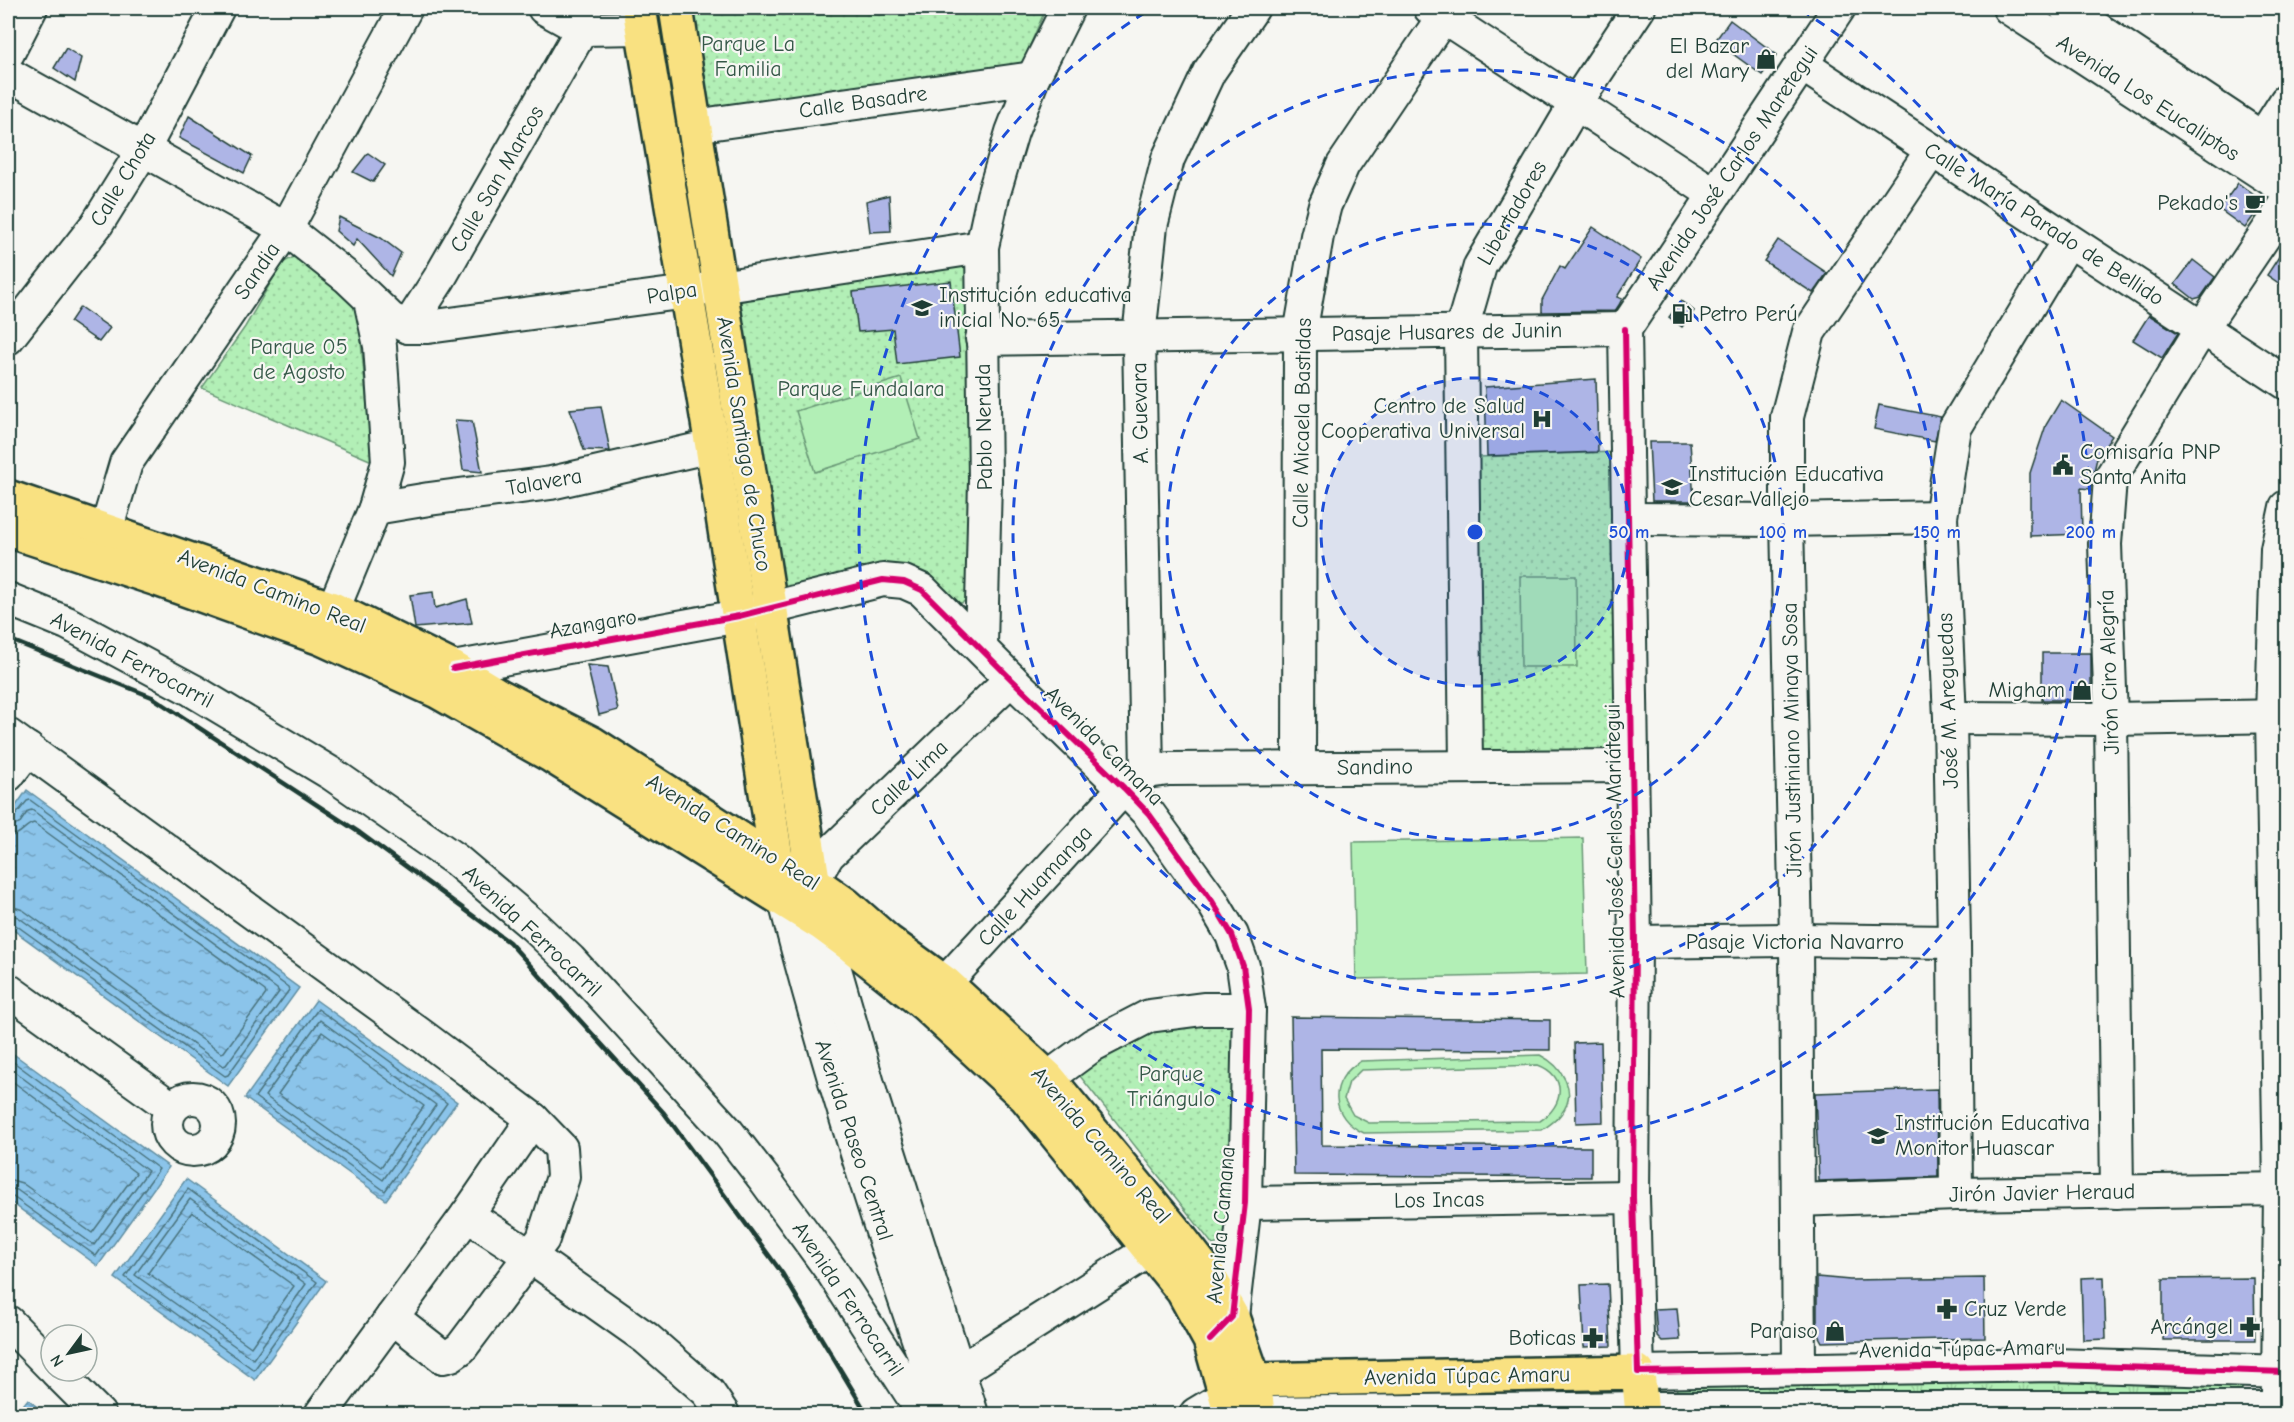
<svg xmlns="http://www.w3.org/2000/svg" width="2294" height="1422" font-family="'Comic Neue',sans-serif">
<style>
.grass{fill:url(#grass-tufts);stroke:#689675;stroke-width:1.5}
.park{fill:url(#park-dots);stroke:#689675;stroke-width:1.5}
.garden{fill:#b2efb6;stroke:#689675;stroke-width:1.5;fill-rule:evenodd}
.water{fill:url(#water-ripples);stroke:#608ea1;stroke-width:1.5}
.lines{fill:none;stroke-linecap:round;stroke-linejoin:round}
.shore{stroke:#4a737d;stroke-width:1.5}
.building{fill:#aeb5e6;stroke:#1f3d34;stroke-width:1.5}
.minor-casing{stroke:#1f3d34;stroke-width:36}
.major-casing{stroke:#1f3d34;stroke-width:38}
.minor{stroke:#f6f6f2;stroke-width:32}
.major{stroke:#f9e181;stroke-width:33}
.rail{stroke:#1f3d34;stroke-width:4.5}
.cycleway-casing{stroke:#f6f6f2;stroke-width:10}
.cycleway{stroke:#d6006c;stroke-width:6}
.ring{fill:none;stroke:#1d4ed8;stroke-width:3;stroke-dasharray:10 8}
.labels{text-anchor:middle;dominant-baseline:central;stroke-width:4.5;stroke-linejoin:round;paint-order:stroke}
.park-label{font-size:22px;fill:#355848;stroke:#f6f6f2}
.poi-label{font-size:22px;fill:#1f3d34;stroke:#f6f6f2;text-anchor:end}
.street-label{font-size:22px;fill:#1f3d34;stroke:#f6f6f2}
.centre{fill:#1d4ed8;stroke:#f6f6f2;stroke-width:3}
.ring-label{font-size:18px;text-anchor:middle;font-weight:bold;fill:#1d4ed8;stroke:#f6f6f2;stroke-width:4.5;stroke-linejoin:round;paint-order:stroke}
</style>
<defs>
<pattern id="grass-tufts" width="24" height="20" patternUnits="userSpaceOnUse" patternTransform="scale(1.5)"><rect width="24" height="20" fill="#b2efb6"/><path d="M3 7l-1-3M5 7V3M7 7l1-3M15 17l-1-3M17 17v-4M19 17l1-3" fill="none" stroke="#99ce9d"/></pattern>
<pattern id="park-dots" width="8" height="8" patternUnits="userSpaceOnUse" patternTransform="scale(1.5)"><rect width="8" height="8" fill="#b2efb6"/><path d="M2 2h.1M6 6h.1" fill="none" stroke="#99ce9d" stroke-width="1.8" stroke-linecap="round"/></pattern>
<pattern id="water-ripples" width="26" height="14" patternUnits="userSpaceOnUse" patternTransform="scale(1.5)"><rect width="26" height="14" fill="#8bc4ea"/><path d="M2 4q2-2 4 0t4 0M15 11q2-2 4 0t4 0" fill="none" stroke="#71a0be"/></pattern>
</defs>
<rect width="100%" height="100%" fill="#f6f6f2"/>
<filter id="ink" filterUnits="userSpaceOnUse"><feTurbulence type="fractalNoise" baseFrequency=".0167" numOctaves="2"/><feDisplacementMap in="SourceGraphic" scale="12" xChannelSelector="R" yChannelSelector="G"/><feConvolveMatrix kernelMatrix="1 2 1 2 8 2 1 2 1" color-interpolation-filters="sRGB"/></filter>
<g filter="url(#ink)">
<path class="grass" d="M2243,1375L2242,1394L1676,1399L1677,1383Z"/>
<g class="park">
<path d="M690,8H1046L1019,71L704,110Z"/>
<path d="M298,255L358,309L372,461L202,388L245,327L282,263Z"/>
<path d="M968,261L971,590L969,597L962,603L954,602L875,568L783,588L737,295Z"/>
<path d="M1614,452L1623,756L1481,754L1479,457Z"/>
<path d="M1238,1013L1232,1239L1213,1245L1076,1071L1149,1027Z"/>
</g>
<g class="garden">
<path d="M901,378L920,439L815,472L796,411Z"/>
<path d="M1520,576H1576L1577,667H1521Z"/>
<path d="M1583,838L1587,974L1356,979L1353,842Z"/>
<path d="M1540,1055C1562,1066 1579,1092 1561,1114C1556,1121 1549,1125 1542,1130L1364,1133C1330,1118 1327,1080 1361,1061ZM1538,1065C1568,1076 1564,1106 1540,1121L1369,1123L1353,1115L1344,1099L1349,1082L1361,1070Z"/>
</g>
<g class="water">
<path d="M27,790L299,988L228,1086L8,926V817Z"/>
<path d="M316,1000L457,1102L386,1200L245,1098Z"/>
<path d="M8,1050L169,1167L98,1266L8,1200Z"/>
<path d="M186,1179L326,1281L255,1380L115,1278Z"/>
<path d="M28,1399L45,1414H16Z"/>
</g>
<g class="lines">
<g class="shore">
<path d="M8,819L14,817L27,801L30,800L288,987L289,990L228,1075L225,1076L13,923L8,922"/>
<path d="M8,827L19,824L28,811L32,810L277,989L279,992L226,1065L223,1066L18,917L8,914"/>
<path d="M8,836C22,836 24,825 34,823L265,991L266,994L224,1052L221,1053L23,910L8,905"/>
<path d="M318,1009L447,1103L385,1191L255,1097Z"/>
<path d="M320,1020L436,1105L383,1180L265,1096Z"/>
<path d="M322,1032L424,1106L381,1167L278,1094Z"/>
<path d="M8,1058L159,1169L96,1256L13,1197L8,1196"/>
<path d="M8,1067L148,1171L94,1245L17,1190L8,1188"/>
<path d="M8,1078L136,1173L92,1233L22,1183L8,1179"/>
<path d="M188,1189L317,1282L254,1370L125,1277Z"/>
<path d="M190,1199L306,1284L253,1359L135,1275Z"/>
<path d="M192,1212L294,1286L251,1347L148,1273Z"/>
</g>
</g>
<g class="building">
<path d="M1730,20L1777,55L1762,75L1715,41Z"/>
<path d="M66,48L81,58L75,82L54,68Z"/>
<path d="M189,116L252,156L244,173L179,138Z"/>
<path d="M368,153L385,165L373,182L353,172Z"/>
<path d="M2238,183L2259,199L2261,206L2245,228L2219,209Z"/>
<path d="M889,195L891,231L870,232L866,201Z"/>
<path d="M339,217L381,238L401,253L391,276L357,239L353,246L336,231Z"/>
<path d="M1593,227L1641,259L1617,297L1622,299L1619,305L1615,311L1542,312V300L1560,266L1565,269Z"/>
<path d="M1778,240L1827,273L1813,293L1764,261Z"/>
<path d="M2286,246V288L2267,275Z"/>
<path d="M2193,260L2215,277L2201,297L2194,299L2175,284Z"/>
<path d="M951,281L960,357L897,364L893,329L858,332L853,292Z"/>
<path d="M1681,301L1694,311L1682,327L1669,317Z"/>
<path d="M80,307L110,328L99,342L70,322Z"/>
<path d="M2149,315L2178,333L2162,358L2133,340Z"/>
<path d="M1596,379L1598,452L1487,456L1485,387Z"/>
<path d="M2061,400L2112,436L2097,458L2090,489L2081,488L2082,534L2030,536V473L2046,425Z"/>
<path d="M1879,405L1941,417L1935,441L1874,429Z"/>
<path d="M601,406L610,451L584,450L570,409Z"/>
<path d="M455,420L472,421L482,472L463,470Z"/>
<path d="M1649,442H1690L1694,501H1652Z"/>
<path d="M433,592L435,608L467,599L472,623L415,628L410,595Z"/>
<path d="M2042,653H2091V694L2078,700H2042Z"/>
<path d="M587,665L608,667L618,710L599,715Z"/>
<path d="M1291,1017L1550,1020V1050L1321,1049L1322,1145L1591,1147V1177L1294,1175Z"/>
<path d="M1601,1042L1603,1122L1576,1123L1574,1043Z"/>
<path d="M1937,1089L1938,1177L1819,1181L1815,1093Z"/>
<path d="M1817,1277L1850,1280L1984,1278L1985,1338L1822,1342L1817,1333Z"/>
<path d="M2104,1277L2106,1339L2083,1340L2081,1278Z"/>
<path d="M2254,1278L2255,1340H2163V1279Z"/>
<path d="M1608,1284L1611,1346L1584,1347L1581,1285Z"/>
<path d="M1677,1308L1680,1340L1662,1341L1657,1336L1655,1309Z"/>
</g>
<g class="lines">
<g class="minor-casing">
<g id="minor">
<path d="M544,8L582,29L642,28"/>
<path d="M1430,8L1714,194"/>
<path d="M2009,8L2286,189"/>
<path d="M2066,8L2286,154"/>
<path d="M8,53L31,8"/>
<path d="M1801,64L2286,383"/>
<path d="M8,74L286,229L348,278L391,319L408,327H428L687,292L982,247"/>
<path d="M694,126L1033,78"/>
<path d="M2251,156L2286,101"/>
<path d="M408,327L439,279L582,29"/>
<path d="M1625,329L1635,942L1633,1197L1638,1372L2054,1365L2286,1372"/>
<path d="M1625,329L1839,8"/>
<path d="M8,338L97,224L143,150L218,8"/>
<path d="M982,339L1625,329"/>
<path d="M375,508L429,499L551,483L712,446"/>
<path d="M1628,519L1787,520L1941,517"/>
<path d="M106,531L126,463L286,229L406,8"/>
<path d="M8,599L67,623L192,690L332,774L456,860L534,926L570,960L727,1131L765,1180L833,1273L924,1414"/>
<path d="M323,634L375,508L388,462L380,346L370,300"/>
<path d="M981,646L985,480L982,247L993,196L1012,132L1033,78L1068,8"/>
<path d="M453,668L739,616L883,580L904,582L922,590L1011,679L1124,788L1149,814L1212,901L1232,935L1243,966L1249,1009L1245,1203L1232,1317L1221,1328"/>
<path d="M1950,718L2111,719L2286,716"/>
<path d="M8,735L425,1038L533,1119L561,1148L563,1177L543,1239L530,1256L646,1338L708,1392L723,1414"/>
<path d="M1466,766L1461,332L1480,266L1576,103L1639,8"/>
<path d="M1299,768L1300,334L1317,236L1325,205L1343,165L1449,8"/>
<path d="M1147,772L1139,336L1151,226L1168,159L1209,72L1253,8"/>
<path d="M8,775L28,749"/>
<path d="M812,881L828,855L1011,679"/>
<path d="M785,901C829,1075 885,1245 944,1414"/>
<path d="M822,924L872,1098L972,1414"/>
<path d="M1635,942L1796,940L1954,942"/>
<path d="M945,983L1124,788L1147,772L1169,769L1632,766"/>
<path d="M8,990L172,1108"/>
<path d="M1048,1078L1093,1045L1149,1016L1203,1009H1249"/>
<circle cx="193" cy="1124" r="26"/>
<path d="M2117,1192L2111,719L2105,544L2110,479L2202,328L2286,204"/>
<path d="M1956,1194L1954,942L1950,718L1941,517L1955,428L2068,241"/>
<path d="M1798,1200L1956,1194L2286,1189"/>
<path d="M1245,1203L1633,1197"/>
<path d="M392,1317L443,1357L451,1355L461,1348L530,1256L467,1215"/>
<path d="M8,1322L51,1366"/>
<path d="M1799,1369L1796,940L1787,520V417L1809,332L1932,150"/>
<path d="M56,1371L99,1414"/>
<path d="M958,1372L1150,1250"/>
<path d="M2278,1393L2280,1189L2272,716L2277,549L2286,507"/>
<path d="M1258,1413L1642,1408H2286"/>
<path d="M321,1414L467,1215L533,1119"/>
<path d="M1196,1414L1226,1396"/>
</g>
</g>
<g class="major-casing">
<g id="major">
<path d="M639,8L712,446L779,876"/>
<path d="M676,8L816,898"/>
<path d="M8,497L333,609L453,668L501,697L593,744L776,862L812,881L845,904L887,941L945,983L1048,1078L1177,1234L1207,1273L1232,1317L1254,1380L1258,1413L1256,1414"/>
<path d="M8,530L157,579L321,638L437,691L552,756L822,924L852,946L926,1005L1026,1097L1183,1291L1210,1340L1231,1414"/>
<path d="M1236,1391L1254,1380L1638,1372L1642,1414"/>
</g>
</g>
<use href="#minor" class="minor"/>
<use href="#major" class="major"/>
<path class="rail" d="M8,639L152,697L360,833L509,942L664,1113L782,1273L867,1414"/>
<g class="cycleway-casing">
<g id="cycleway">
<path d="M1625,329L1635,942L1633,1197L1638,1372L2054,1365L2286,1372"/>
<path d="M453,668L739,616L883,580L904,582L922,590L1011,679L1124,788L1149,814L1212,901L1232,935L1243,966L1249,1009L1245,1203L1232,1317L1210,1340"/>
</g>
</g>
<use href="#cycleway" class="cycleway"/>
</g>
</g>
<circle cx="1475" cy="532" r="154" fill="#1d4ed8" fill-opacity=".12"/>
<g class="ring">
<circle cx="1475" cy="532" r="154"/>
<circle cx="1475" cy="532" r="308"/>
<circle cx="1475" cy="532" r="462"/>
<path d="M1801 10A616 616 0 1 1 1149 10"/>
</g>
<defs>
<g id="shop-bare" transform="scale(1.62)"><path d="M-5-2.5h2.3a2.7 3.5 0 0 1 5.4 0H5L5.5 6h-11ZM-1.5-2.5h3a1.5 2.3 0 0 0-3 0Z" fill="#1f3d34" stroke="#f6f6f2" stroke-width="2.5" paint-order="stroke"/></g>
<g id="cafe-bare" transform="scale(1.62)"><path d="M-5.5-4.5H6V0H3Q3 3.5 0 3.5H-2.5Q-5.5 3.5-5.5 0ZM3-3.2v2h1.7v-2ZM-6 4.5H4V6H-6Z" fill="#1f3d34" stroke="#f6f6f2" stroke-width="2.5" paint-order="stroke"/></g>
<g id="school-bare" transform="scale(1.62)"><path d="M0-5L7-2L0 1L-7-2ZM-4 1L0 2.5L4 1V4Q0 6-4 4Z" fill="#1f3d34" stroke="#f6f6f2" stroke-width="2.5" paint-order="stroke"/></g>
<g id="fuel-bare" transform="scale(1.62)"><path d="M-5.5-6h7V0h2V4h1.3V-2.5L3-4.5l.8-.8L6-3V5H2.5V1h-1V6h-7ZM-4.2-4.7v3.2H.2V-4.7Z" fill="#1f3d34" stroke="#f6f6f2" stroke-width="2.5" paint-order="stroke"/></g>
<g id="hospital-bare" transform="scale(1.62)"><path d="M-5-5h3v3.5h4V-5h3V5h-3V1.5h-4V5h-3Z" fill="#1f3d34" stroke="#f6f6f2" stroke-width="2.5" paint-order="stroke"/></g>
<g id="civic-bare" transform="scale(1.62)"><path d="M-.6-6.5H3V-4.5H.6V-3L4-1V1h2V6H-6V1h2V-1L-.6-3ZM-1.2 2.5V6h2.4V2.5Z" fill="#1f3d34" stroke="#f6f6f2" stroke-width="2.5" paint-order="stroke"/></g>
<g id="pharmacy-bare" transform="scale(1.62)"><path d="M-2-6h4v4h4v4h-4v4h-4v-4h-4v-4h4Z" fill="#1f3d34" stroke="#f6f6f2" stroke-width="2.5" paint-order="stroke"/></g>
</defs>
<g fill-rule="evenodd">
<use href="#shop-bare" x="1766" y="59"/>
<use href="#cafe-bare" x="2255" y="203"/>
<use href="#school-bare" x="922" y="308"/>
<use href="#fuel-bare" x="1682" y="314"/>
<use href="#hospital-bare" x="1542" y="419"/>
<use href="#civic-bare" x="2063" y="465"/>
<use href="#school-bare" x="1672" y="487"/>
<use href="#shop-bare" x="2082" y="690"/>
<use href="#school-bare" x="1878" y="1136"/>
<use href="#pharmacy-bare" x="1947" y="1309"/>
<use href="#pharmacy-bare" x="2250" y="1327"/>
<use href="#shop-bare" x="1835" y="1331"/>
<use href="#pharmacy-bare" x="1593" y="1338"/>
</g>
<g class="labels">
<g class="park-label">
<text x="748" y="44">Parque La<tspan x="748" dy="25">Familia</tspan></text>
<text x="299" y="347">Parque 05<tspan x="299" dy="25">de Agosto</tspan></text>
<text x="861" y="389">Parque Fundalara</text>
<text x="1171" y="1074">Parque<tspan x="1171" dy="25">Triángulo</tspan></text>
</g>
<g class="poi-label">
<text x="1749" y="46">El Bazar<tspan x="1749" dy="25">del Mary</tspan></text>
<text x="2238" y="203">Pekado's</text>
<text x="939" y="295" text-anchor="start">Institución educativa<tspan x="939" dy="25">inicial No. 65</tspan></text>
<text x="1699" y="314" text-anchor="start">Petro Perú</text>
<text x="1525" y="406">Centro de Salud<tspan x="1525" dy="25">Cooperativa Universal</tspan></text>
<text x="2080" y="452" text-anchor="start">Comisaría PNP<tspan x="2080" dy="25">Santa Anita</tspan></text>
<text x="1689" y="474" text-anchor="start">Institución Educativa<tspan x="1689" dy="25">Cesar Vallejo</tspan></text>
<text x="2065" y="690">Migham</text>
<text x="1895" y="1123" text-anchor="start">Institución Educativa<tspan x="1895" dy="25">Monitor Huascar</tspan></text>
<text x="1964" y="1309" text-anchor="start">Cruz Verde</text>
<text x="2233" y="1327">Arcángel</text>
<text x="1818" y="1331">Paraiso</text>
<text x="1576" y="1338">Boticas</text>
</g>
<g class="street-label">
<text transform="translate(2148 98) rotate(33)">Avenida Los Eucaliptos</text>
<text transform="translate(863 102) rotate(-8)">Calle Basadre</text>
<text transform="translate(1732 168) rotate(-56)">Avenida José Carlos Maretegui</text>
<text transform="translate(123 179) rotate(-59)">Calle Chota</text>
<text transform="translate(497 179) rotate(-60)">Calle San Marcos</text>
<text transform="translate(1512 213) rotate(-60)">Libertadores</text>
<text transform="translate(2044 224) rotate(33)">Calle María Parado de Bellido</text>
<text transform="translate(257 271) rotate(-56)">Sandia</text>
<text transform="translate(672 293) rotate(-9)">Palpa</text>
<text transform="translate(1447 332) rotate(-1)">Pasaje Husares de Junin</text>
<text transform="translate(1140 413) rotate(-91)">A. Guevara</text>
<text transform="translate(1302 423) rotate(-89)">Calle Micaela Bastidas</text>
<text transform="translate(984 427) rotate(-91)">Pablo Neruda</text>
<text transform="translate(744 444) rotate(81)">Avenida Santiago de Chuco</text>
<text transform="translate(544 482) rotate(-10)">Talavera</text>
<text transform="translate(272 591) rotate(21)">Avenida Camino Real</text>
<text transform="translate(593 624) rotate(-10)">Azangaro</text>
<text transform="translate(132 660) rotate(28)">Avenida Ferrocarril</text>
<text transform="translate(2109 672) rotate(-92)">Jirón Ciro Alegría</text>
<text transform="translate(1948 701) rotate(-92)">José M. Areguedas</text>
<text transform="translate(1792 740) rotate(-91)">Jirón Justiniano Minaya Sosa</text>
<text transform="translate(1104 746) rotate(45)">Avenida Camana</text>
<text transform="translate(1375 767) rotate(-1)">Sandino</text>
<text transform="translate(909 778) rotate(-44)">Calle Lima</text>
<text transform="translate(733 832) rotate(32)">Avenida Camino Real</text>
<text transform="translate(1615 851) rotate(-91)">Avenida José Carlos Mariátegui</text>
<text transform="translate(1035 886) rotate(-47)">Calle Huamanga</text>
<text transform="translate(532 931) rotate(43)">Avenida Ferrocarril</text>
<text x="1795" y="942">Pasaje Victoria Navarro</text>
<text transform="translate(854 1140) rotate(72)">Avenida Paseo Central</text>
<text transform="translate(1101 1145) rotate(49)">Avenida Camino Real</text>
<text transform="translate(2042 1193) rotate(-1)">Jirón Javier Heraud</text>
<text transform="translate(1439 1200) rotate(-1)">Los Incas</text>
<text transform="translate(1221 1225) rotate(-85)">Avenida Camana</text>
<text transform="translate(848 1299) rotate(56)">Avenida Ferrocarril</text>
<text transform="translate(1962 1349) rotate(-1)">Avenida Túpac Amaru</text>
<text transform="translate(1467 1376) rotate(-1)">Avenida Túpac Amaru</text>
</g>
</g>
<circle cx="1475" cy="532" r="9" class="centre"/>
<g class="ring-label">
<text x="1629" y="538">50 m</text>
<text x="1783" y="538">100 m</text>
<text x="1937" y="538">150 m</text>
<text x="2091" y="538">200 m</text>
</g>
<rect width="2294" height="1422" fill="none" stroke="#f6f6f2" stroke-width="30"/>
<rect x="15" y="15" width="2264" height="1392" fill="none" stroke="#1f3d34" stroke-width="2" filter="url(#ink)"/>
<g transform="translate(69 1353) rotate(237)"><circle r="28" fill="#f6f6f2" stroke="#a0aca6" stroke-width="1.5"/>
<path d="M0-4.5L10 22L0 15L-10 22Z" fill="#1f3d34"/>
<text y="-9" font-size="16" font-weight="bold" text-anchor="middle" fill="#1f3d34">N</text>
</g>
</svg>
